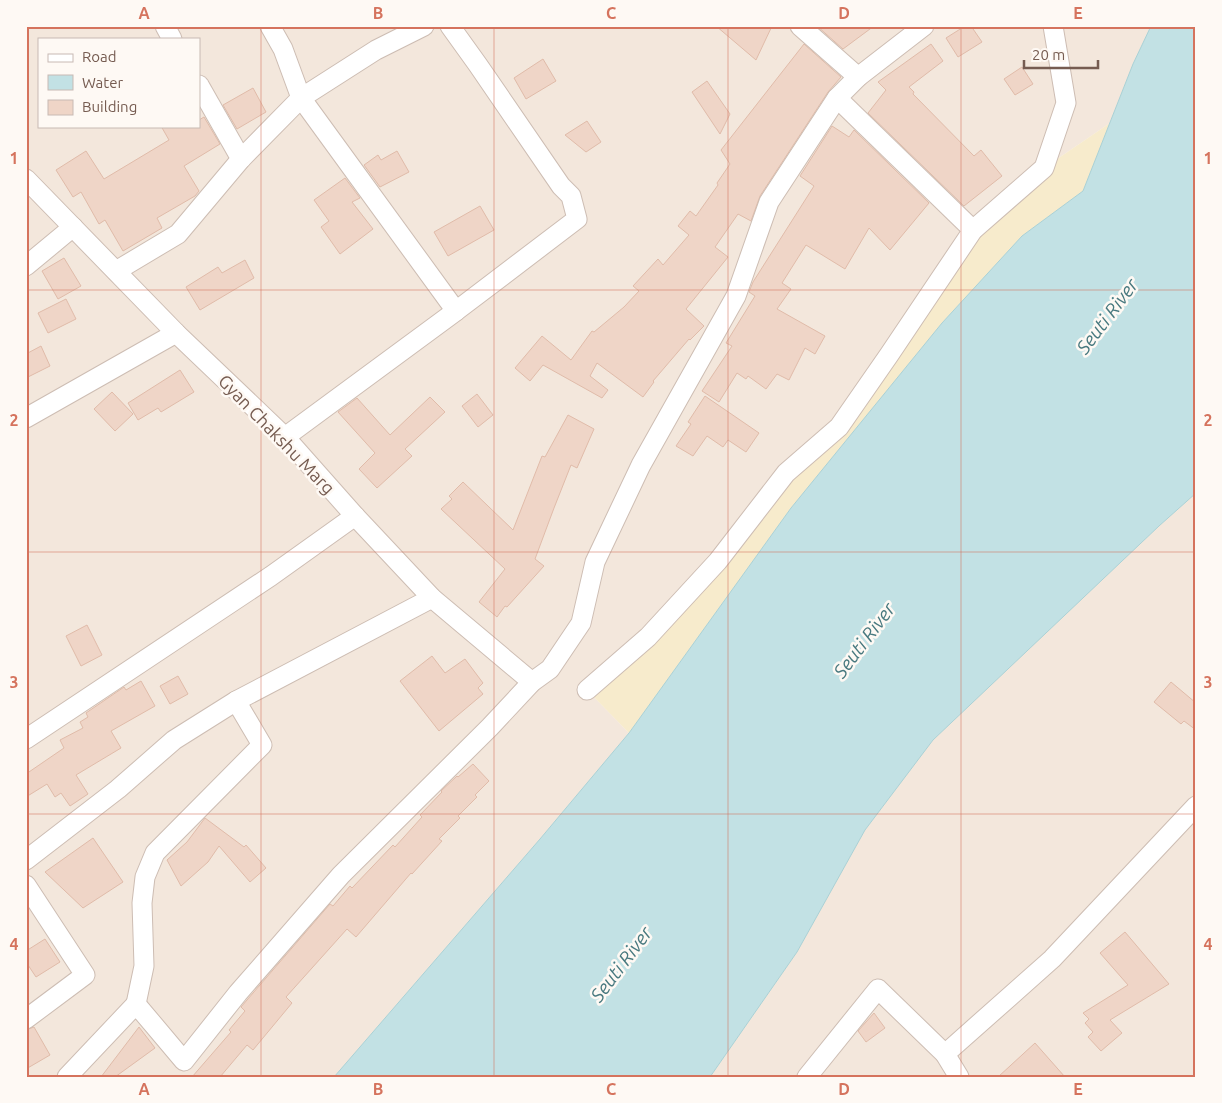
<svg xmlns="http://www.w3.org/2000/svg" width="1222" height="1103" font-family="Ubuntu,sans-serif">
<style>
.residential{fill:#f3e7dc;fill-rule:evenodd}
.sand{fill:#f7ebcc}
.water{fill:#c2e1e4;stroke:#aad1d5}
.building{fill:#efd5c7;stroke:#e0bba9}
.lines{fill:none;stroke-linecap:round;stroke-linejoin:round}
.minor-casing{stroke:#cdbdb3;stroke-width:21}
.minor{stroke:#fff;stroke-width:19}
.grid{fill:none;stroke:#d5735d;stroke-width:1;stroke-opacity:0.55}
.labels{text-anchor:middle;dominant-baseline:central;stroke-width:5;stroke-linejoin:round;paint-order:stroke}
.street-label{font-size:18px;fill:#765c51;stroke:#fef9f4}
.water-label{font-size:19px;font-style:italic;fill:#48797f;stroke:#fef9f4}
.neatline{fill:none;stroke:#d5735d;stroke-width:2}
.grid-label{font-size:16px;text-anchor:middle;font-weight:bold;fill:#d5735d}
</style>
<rect width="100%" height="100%" fill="#fbf5ed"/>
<g class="residential">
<path d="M26,26H1151L1133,64L1110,123L1044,168L839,427L588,691L629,733L540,839L334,1077H26ZM39,39H199V126H39Z"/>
<path d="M1196,493V1077H710L797,952L865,830L933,739L1159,526Z"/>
</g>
<path class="sand" d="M1110,123L1083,191L1022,236L942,323L791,508L629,733L587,690L839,427L973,230L1044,168Z"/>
<path class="water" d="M1151,26H1196V493L1159,526L933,740L865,830L797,952L710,1077H334L540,839L629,733L791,508L942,323L1022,236L1083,191L1133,64Z"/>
<g class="building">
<path d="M716,26H772L756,60Z"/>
<path d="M817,26H874L843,49Z"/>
<path d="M965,26H971L982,42L958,57L946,38Z"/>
<path d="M804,44L841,77L828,92L760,196L751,221L738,214L715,247L728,257L686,309L704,326L690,340L689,339L653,381L654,382L643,397L597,363L590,376L608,390L602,398L543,365L530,381L515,368L542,336L571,360L592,331L594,332L624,307L639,291L633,286L658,259L663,265L689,235L678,226L690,211L696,216L718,185L717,183L730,164L721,150Z"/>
<path d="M931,44L943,61L909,87L914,92L913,94L974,156L981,150L1002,176L964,206L868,113L886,90L878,82Z"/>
<path d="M543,59L556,81L526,99L514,78Z"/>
<path d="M1022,67L1033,84L1015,95L1004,79Z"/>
<path d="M707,81L730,114L720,134L692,92Z"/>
<path d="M253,88L266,112L237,129L223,105Z"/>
<path d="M204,117L220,144L184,166L199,191L195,196L157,218L162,228L123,251L105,220L99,224L81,192L73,197L56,170L86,151L104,179L169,140L161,126H199V120Z"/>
<path d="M587,121L601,142L586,152L565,135Z"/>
<path d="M832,126L849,137L854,130L929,203L890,250L869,228L845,269L806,245L782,283L791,289L777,309L825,336L815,354L805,348L789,380L777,374L766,389L748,376L746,379L737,373L719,402L702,391L732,346L726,343L755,296L749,292L753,282L814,186L800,176Z"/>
<path d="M397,151L409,172L380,187L364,165L378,155L381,160Z"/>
<path d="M345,178L360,198L352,202L373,229L340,254L321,227L329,221L314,200Z"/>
<path d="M480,206L494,230L448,256L434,232Z"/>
<path d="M64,258L81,286L58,299L42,271Z"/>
<path d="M245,260L254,278L200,310L186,287L218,267L222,273Z"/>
<path d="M66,299L76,319L48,333L38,313Z"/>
<path d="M41,346L50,366L26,378V354Z"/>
<path d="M180,370L194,392L161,412L158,408L138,420L128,403Z"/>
<path d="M112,392L133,414L115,431L94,409Z"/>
<path d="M477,394L493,415L478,427L462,406Z"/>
<path d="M705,396L759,433L746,452L728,440L723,447L707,436L693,456L676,446L691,424L688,422Z"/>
<path d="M430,397L445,412L405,449L412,456L377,488L359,469L375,453L338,412L357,398L390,435Z"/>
<path d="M568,415L594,429L577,468L571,465L554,508L535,559L544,566L507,607L505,606L497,617L479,602L505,569L441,509L452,499L449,496L463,482L513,530L542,456L545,457Z"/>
<path d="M87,625L102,655L81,666L66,636Z"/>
<path d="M432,656L445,673L465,659L483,683L478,688L483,694L439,731L400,681Z"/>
<path d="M178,676L188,694L170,704L160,686Z"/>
<path d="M141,681L155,706L111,731L121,748L76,775L88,794L70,806L61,793L55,797L47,784L26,797V774L64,748L60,740L83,728L80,722L88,717L86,713L124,687L126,690Z"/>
<path d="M1171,682L1196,703V730L1184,721L1181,724L1154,702Z"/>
<path d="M473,764L489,781L475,795L477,797L458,816L460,818L439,839L442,841L412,874L411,873L356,937L347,929L286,997L292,1003L253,1050L247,1045L220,1077H192L231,1032L229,1030L245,1011L241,1007L247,1000L330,904L333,906L350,886L352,888L393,845L395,847L422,817L420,815L442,792L441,791L457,776L458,777Z"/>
<path d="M205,818L244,847L246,845L266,868L250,882L219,846L208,862L181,886L167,860L187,842Z"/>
<path d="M93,838L123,882L83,908L45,872Z"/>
<path d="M1125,932L1169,984L1110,1020L1122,1033L1101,1051L1088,1037L1093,1032L1085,1023L1089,1019L1083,1013L1128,985L1100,953Z"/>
<path d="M45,939L60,962L36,977L26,962V951Z"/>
<path d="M874,1013L885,1028L866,1042L858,1031Z"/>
<path d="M34,1027L50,1055L26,1069V1030Z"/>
<path d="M139,1027L155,1048L115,1077H101Z"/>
<path d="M1035,1043L1065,1077H998Z"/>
</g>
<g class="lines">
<g class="minor-casing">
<g id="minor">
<path d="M165,26L172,39"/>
<path d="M270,26L283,49L301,98L456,311L285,437"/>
<path d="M450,26L478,65L561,186L571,196L577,219L456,311"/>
<path d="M800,26L858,77"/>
<path d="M199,85L241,159"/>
<path d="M837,98L973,230"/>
<path d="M26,179L176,333L285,437L355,516L432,598L532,682"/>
<path d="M26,266L73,227"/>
<path d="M116,271L178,234L241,159L301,98L376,50L424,26"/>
<path d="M26,418L176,333"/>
<path d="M587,690L648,637L718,561L786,473L839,427L889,355L973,230L1044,168L1066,103L1053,26"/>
<path d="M26,739L271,576L355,516"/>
<path d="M26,860L118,789L174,740L236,701L432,598"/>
<path d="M26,885L85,975L26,1019"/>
<path d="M136,1004L144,966L142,903L145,877L155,853L262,745L236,701"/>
<path d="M945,1054L1052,959L1196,806"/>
<path d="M67,1077L136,1004L184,1061L238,993L341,875L490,727L532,682L550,669L581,623L595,562L641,465L736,296L769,202L837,98L858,77L924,26"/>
<path d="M807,1077L878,989L945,1054L959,1077"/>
</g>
</g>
<use href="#minor" class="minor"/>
</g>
<path class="grid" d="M261,26V1077M494,26V1077M728,26V1077M961,26V1077M26,290H1196M26,552H1196M26,814H1196"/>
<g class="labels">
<g class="street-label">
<text transform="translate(277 434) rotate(46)">Gyan Chakshu Marg</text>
</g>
<g class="water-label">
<text transform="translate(1107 316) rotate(-53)">Seuti River</text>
<text transform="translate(864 640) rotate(-53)">Seuti River</text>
<text transform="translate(621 964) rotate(-53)">Seuti River</text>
</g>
</g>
<rect width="1222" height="1103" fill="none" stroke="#fef9f4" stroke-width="55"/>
<rect x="38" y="38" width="162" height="90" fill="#fef9f4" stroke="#c8bab3"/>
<rect x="48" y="54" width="25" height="8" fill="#ffffff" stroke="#c8bab3"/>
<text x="82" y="62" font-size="15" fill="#765c51">Road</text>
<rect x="48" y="75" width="25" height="15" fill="#c2e1e4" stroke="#c8bab3"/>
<text x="82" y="88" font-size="15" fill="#765c51">Water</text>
<rect x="48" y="100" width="25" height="15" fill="#efd5c7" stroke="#c8bab3"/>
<text x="82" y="112" font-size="15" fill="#765c51">Building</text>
<path d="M1024 60v8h74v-8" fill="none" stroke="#765c51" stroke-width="2.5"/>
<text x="1032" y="60" font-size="15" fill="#765c51" stroke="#fef9f4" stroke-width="4" paint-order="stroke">20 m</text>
<rect x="28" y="28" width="1166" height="1048" class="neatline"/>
<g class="grid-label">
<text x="144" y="19">A</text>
<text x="378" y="19">B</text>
<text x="611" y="19">C</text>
<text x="844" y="19">D</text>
<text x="1078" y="19">E</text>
<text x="14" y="164">1</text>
<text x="1208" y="164">1</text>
<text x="14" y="426">2</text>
<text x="1208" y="426">2</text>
<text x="14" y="688">3</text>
<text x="1208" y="688">3</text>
<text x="14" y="950">4</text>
<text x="1208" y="950">4</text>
<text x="144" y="1095">A</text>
<text x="378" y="1095">B</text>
<text x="611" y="1095">C</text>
<text x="844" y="1095">D</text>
<text x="1078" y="1095">E</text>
</g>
</svg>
